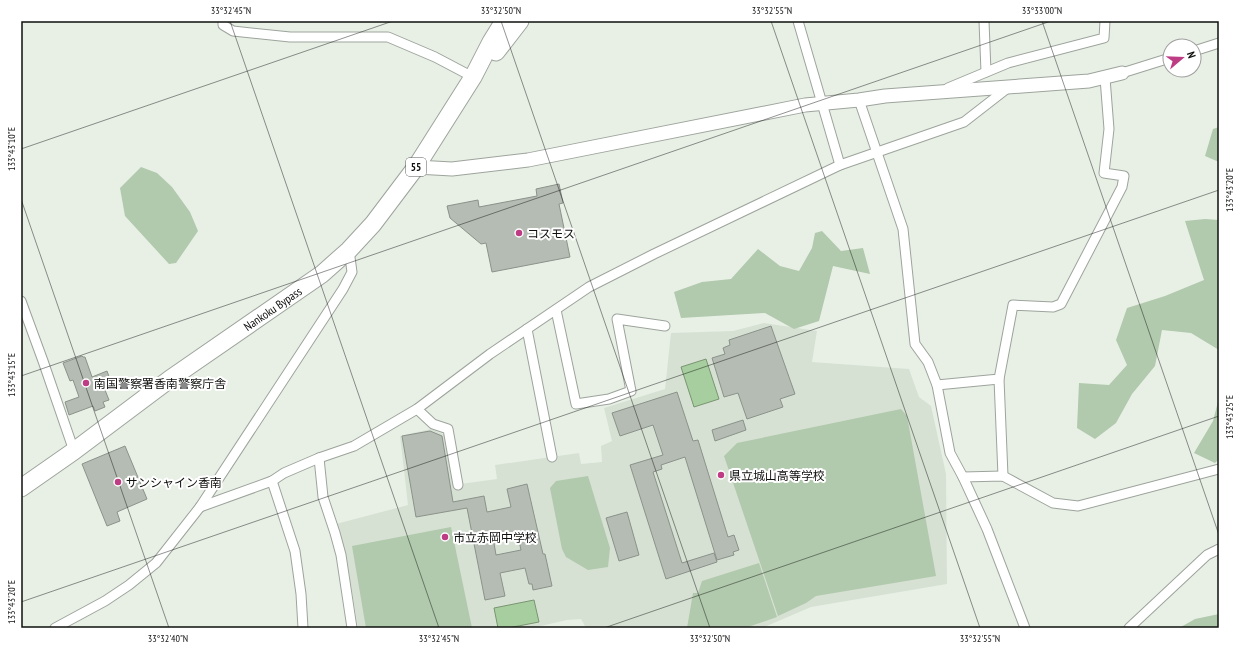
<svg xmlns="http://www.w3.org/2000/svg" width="1240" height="649" font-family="'PT Sans Narrow','Noto Sans JP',sans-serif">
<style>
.built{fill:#d6e1d3}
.green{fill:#b1c9ac}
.water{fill:#a7ce9e;stroke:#799572}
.building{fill:#b5bcb3;stroke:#8b928a;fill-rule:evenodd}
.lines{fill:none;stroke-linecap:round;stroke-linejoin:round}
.street-casing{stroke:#9da49c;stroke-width:11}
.secondary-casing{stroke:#9da49c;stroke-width:15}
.highway-casing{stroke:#9da49c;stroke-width:19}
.street{stroke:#fff;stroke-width:9}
.secondary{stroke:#fff;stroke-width:13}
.highway{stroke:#fff;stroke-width:17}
.ticks{fill:none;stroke:#0e100d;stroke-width:1;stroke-opacity:0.45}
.poi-dot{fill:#bd3c84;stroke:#fff;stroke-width:1.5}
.labels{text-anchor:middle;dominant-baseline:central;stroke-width:4;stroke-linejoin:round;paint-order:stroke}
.shield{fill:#fff;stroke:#565856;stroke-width:1}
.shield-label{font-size:11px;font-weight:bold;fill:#0e100d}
.poi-label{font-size:12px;fill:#0e100d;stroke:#fff;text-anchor:start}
.street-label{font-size:12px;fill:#0e100d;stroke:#fff}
.neatline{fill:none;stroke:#0e100d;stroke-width:1.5}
.ticks-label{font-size:10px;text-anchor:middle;fill:#0e100d}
</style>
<rect width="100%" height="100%" fill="#e8f0e6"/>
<path class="built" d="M764,323L817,331L812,362L909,369L919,397L931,406L946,474L947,584L811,607L762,628H586L581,619L567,620L532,628H358L345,550L336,524L408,505L400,436L431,429L445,435L453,485L497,479L495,465L579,453L581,464L602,462L601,446L612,441L604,408L665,389L671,333L733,331Z"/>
<g class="green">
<path d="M1219,127V162L1205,156L1213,129Z"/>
<path d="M141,167L157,173L172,187L190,212L198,231L176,263L169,264L125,216L120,188Z"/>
<path d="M1205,219L1219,220V350L1191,333L1162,330L1155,366L1132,394L1116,423L1095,439L1077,428L1079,383L1109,385L1127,365L1116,340L1127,308L1165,296L1204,280L1185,221Z"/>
<path d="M822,231L841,251L863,248L870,274L833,266L819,321L794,329L765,313L681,318L674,292L702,282L731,279L758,249L780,266L799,271L812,248L815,233Z"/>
<path d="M1219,398V459L1215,463L1194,453L1213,421Z"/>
<path d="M901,409L907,416L936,576L816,596L806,603L778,616L724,456L737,443Z"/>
<path d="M588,476L610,548L608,567L588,570L566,557L562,549L550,488L556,481Z"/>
<path d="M451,527L472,628H366L352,546Z"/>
<path d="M759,563L777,617L745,628H687L693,593H698L702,581Z"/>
<path d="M1219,614V628H1179L1195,619Z"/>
</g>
<g class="water">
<path d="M706,359L719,399L694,407L681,367Z"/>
<path d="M534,600L539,622L508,628H498L494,608Z"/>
</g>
<g class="building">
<path d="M559,184L563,203L559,204L570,257L492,272L486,243L481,244L450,218L447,206L478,200L479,207L537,196L536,189Z"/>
<path d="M771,326L795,394L780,399L783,407L747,419L738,393L724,397L712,358L725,354L723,348L730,345L729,340Z"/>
<path d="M82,356L83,357H85L92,377L107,371L111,382L103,385L109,400L103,402L105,407L95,411L93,406L69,415L65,402L79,397L73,380L70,381L63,363Z"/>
<path d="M677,392L693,441L698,440L728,537L734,535L739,550L733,552L734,555L717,560L685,457L661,465L662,469L653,472L682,563L714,553L717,562L666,579L630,465L663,455L653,425L620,436L612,413Z"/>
<path d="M743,420L746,430L715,441L712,430Z"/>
<path d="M430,431L442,436L453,502L484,496L487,512L511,507L507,489L527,484L543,554H545L552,586L533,590L532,584H529L525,568L500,573L505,596L485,600L467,508L416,517L402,436ZM517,532L521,550L496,555L493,537Z"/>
<path d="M125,446L147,499L117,512L120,521L107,526L82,464Z"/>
<path d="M627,512L639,555L619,561L606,518Z"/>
</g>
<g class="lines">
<g class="street-casing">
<g id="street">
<path d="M223,21V25L233,31L290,37H388L435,57L473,77"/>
<path d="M798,21L840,165"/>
<path d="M984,21L986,72"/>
<path d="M1194,51L1219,43"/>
<path d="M1122,73L1170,58"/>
<path d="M948,88L1008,63L1104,38L1105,21"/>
<path d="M859,100L903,229L915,344L928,362L937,385L950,453L963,477L987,529L1025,628"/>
<path d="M21,301L43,361L74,451"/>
<path d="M556,310L576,404L609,399L631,391L617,319L665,326"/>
<path d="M527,329L552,457"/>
<path d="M999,379L1003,476"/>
<path d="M937,385L999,379L1013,305L1053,307L1061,304L1122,187L1124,176L1104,173L1109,129L1105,78"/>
<path d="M417,409L433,424L448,429L458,485"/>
<path d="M319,458L323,497L335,533L341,555L352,628"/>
<path d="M963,477L1003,476L1053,503L1078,506L1219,469"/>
<path d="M272,481L295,551L301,594L303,628"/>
<path d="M200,507L272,481L284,473L319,458L354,446L417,409L490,354L589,287L654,254L840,165L964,122L1009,87"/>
<path d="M55,628L105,601L129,585L156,563L200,507L343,289L352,272L349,250"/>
<path d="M1129,628L1207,555L1219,549"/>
</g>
</g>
<g class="secondary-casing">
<path id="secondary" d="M416,167L452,169L528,160L805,105L859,100L885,96L1089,81L1122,73"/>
</g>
<g class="highway-casing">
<g id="highway">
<path d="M496,52L520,21"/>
<path id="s1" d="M21,488L74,451L170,379L322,274L349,250L373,224L416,167L473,77L491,42L504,21"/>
</g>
</g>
<use href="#street" class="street"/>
<use href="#secondary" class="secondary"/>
<use href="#highway" class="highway"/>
</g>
<path class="ticks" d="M230,21L439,628M501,21L710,628M771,21L980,628M1042,21L1219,535M21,149L393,21M21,199L169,628M21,376L1051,21M21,602L1219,190M604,628L1219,416"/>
<g class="poi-dot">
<circle cx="519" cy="233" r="4"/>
<circle cx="86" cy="383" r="4"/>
<circle cx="721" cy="475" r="4"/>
<circle cx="118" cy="482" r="4"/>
<circle cx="445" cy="537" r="4"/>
</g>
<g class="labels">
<rect class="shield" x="406" y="158" width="20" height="18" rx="3"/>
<g class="shield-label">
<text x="416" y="167">55</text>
</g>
<g class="poi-label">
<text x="527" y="233">コスモス</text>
<text x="94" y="383">南国警察署香南警察庁舎</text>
<text x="729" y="475">県立城山高等学校</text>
<text x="126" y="482">サンシャイン香南</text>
<text x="453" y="537">市立赤岡中学校</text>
</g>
<g class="street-label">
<text stroke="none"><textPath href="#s1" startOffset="309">Nankoku Bypass</textPath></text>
</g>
</g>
<rect width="1240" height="649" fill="none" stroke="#ffffff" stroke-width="44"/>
<g transform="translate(1182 58) rotate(71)"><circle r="19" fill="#ffffff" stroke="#9f9f9e"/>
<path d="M0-3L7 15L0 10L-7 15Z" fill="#bd3c84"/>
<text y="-6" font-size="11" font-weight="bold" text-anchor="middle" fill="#0e100d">N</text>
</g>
<rect x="22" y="22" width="1196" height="605" class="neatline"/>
<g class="ticks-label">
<text x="231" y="14">33°32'45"N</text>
<text x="501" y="14">33°32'50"N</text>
<text x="772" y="14">33°32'55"N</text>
<text x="1042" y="14">33°33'00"N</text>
<text transform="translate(11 149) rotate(-90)" y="4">133°43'10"E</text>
<text transform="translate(1229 190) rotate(-90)" y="4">133°43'20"E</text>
<text transform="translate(11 375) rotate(-90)" y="4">133°43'15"E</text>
<text transform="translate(1229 417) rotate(-90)" y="4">133°43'25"E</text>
<text transform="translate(11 602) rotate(-90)" y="4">133°43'20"E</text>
<text x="168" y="642">33°32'40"N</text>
<text x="439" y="642">33°32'45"N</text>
<text x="710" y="642">33°32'50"N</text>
<text x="980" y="642">33°32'55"N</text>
</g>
</svg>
